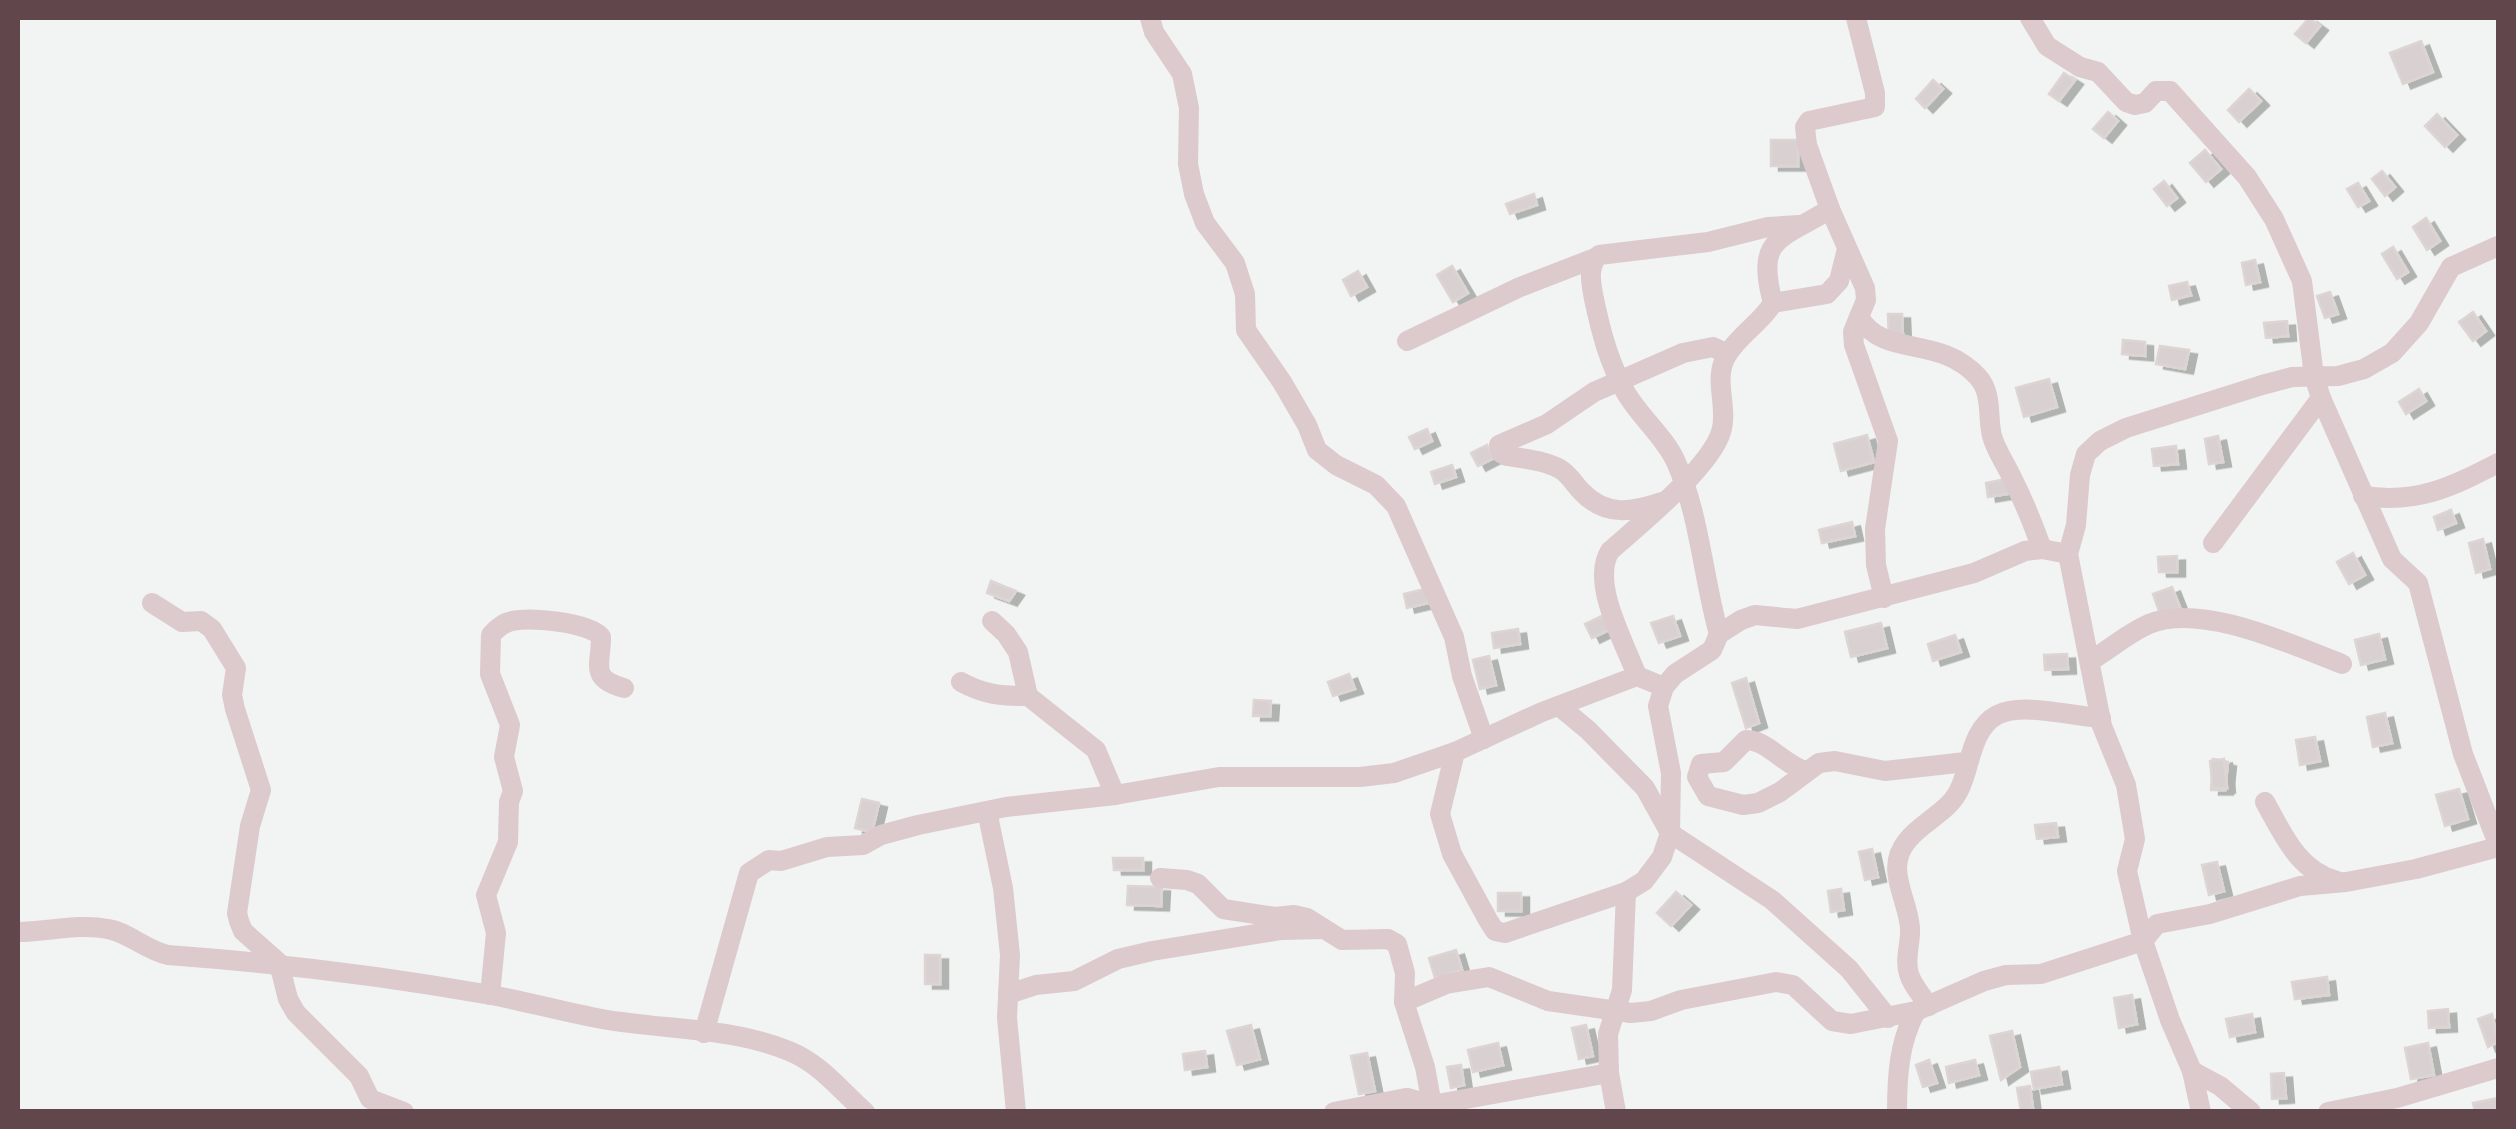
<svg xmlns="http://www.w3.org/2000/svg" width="2516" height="1129" font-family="Commissioner,sans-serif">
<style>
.building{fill:#d9d1d1;stroke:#ddd5d4;stroke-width:2.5;filter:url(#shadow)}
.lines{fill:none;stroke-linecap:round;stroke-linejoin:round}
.minor{stroke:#dccacd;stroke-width:20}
</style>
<defs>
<filter id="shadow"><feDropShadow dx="8" dy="4.5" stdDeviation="0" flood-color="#0004"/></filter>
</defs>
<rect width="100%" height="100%" fill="#f1f4f2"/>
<g class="building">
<path d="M2309,18L2320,26L2306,43L2295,34Z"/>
<path d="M2421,41L2433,72L2403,84L2390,53Z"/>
<path d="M2064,73L2075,80L2059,101L2049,94Z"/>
<path d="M1933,80L1943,89L1925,108L1916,99Z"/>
<path d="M2249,89L2261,101L2239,122L2228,110Z"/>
<path d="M2108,112L2118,121L2104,138L2093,129Z"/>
<path d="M2437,114L2457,135L2445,147L2425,126Z"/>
<rect x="1771" y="140" width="27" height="26"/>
<path d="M2205,150L2221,169L2206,182L2190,163Z"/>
<path d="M2382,171L2395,187L2385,196L2372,179Z"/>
<path d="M2164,181L2177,198L2167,206L2154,189Z"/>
<path d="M2358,183L2369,201L2358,207L2347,189Z"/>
<path d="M1534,194L1537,205L1510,214L1506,204Z"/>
<path d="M2426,218L2440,241L2427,250L2413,227Z"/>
<path d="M2393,247L2408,272L2397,279L2382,254Z"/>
<path d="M2255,260L2260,282L2246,285L2242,263Z"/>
<path d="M1452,266L1468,293L1453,302L1437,275Z"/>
<path d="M1358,271L1367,287L1351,296L1343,280Z"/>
<path d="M2187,282L2191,295L2172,300L2169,286Z"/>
<path d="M2330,292L2338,314L2325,318L2317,296Z"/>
<path d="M2473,312L2486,331L2473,341L2459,322Z"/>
<path d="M1888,314H1902L1903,337L1889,338Z"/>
<path d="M2287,321L2288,336L2266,338L2264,323Z"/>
<path d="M2123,340L2145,342V356L2122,354Z"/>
<path d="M2160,346L2189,350L2185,369L2156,364Z"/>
<path d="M2049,379L2057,407L2024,417L2016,388Z"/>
<path d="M2419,389L2426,401L2406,414L2399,402Z"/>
<path d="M1427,429L1432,441L1415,449L1409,437Z"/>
<path d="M1867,435L1874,462L1841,471L1834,444Z"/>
<path d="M2218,436L2223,462L2209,464L2205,439Z"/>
<path d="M1487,445L1494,458L1478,466L1471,453Z"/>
<path d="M2176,446L2178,464L2154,466L2152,449Z"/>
<path d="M1452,465L1456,477L1435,484L1431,472Z"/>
<path d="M2011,478L2013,493L1988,497L1986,483Z"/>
<path d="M2451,510L2456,523L2438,530L2434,517Z"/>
<path d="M1852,522L1855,536L1822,543L1819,530Z"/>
<path d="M2483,539L2490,569L2476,573L2469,543Z"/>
<path d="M2353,553L2365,575L2349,584L2337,562Z"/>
<path d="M2177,556V572H2159L2158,557Z"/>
<path d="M991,581L1016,591L1009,601L987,593Z"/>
<path d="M2172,587L2181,610L2161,617L2153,594Z"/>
<path d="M1425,589L1428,603L1407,608L1404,594Z"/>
<path d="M1604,615L1611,629L1592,638L1585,624Z"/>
<path d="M1673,616L1680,636L1659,643L1651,623Z"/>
<path d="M1881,623L1887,648L1851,657L1845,632Z"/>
<path d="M1518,629L1520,644L1494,648L1492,633Z"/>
<path d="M2379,634L2385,659L2361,665L2355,640Z"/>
<path d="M1955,635L1961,652L1933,661L1928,644Z"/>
<path d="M2067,654L2068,669L2045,670L2044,655Z"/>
<path d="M1489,656L1496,685L1480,689L1473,660Z"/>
<path d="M1349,674L1355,689L1333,696L1328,682Z"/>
<path d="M1746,678L1759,723L1746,728L1732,683Z"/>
<path d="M1254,700L1271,701L1270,716H1253Z"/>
<path d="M2385,713L2392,743L2373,747L2367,717Z"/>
<path d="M2315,737L2320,761L2300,765L2296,740Z"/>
<path d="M2213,759L2228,762L2225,790H2211Z"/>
<path d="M2224,759L2227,788L2213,789L2210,761Z"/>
<path d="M2459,789L2468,819L2445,826L2436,795Z"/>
<path d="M862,799L879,803L872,832L855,828Z"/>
<path d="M2056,823L2058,837L2037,839L2035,825Z"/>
<path d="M1872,849L1878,877L1865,880L1859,852Z"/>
<path d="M1113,858H1143V870H1114Z"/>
<path d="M2217,862L2224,891L2209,895L2202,865Z"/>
<path d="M1128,886L1162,887L1161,906L1127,905Z"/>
<path d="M1841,889L1844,910L1831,912L1828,891Z"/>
<path d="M1676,892L1691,905L1671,926L1657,913Z"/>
<rect x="1498" y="893" width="23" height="18"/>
<path d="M1456,950L1462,970L1435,978L1429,958Z"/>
<rect x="925" y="955" width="15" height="29"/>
<path d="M2327,977L2329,995L2295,999L2292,982Z"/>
<path d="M2132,995L2137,1024L2119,1028L2114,998Z"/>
<path d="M2448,1009L2449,1027L2429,1028L2428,1011Z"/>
<path d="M2252,1014L2255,1032L2230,1037L2226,1019Z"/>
<path d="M2492,1014L2498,1042L2488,1047L2478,1019Z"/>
<path d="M1251,1025L1260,1059L1237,1065L1227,1031Z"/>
<path d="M1586,1025L1593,1056L1579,1059L1572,1028Z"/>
<path d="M2012,1031L2020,1067L2001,1080L1990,1036Z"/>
<path d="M1498,1043L1503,1065L1473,1072L1468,1050Z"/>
<path d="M2428,1043L2434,1075L2411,1079L2405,1048Z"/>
<path d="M1205,1051L1207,1067L1185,1070L1183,1054Z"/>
<path d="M1367,1053L1375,1091L1359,1094L1351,1056Z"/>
<path d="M1929,1060L1937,1083L1923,1087L1916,1065Z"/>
<path d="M1975,1060L1979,1075L1949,1083L1946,1067Z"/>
<path d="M1461,1065L1464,1085L1451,1088L1447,1067Z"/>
<path d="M2059,1067L2062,1084L2034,1089L2031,1072Z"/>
<path d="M2284,1073L2286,1098L2272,1099L2271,1074Z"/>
<path d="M2030,1086L2033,1109L2021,1111L2017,1088Z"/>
<path d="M2498,1098V1112H2475L2473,1103Z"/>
</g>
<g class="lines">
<g class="minor">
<path d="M1150,18L1154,32L1182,74L1189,108L1188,164L1194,194L1205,223L1235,263L1245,294L1246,330L1282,382L1307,425L1317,450L1336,465L1376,485L1396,506L1454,637L1462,676L1484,739"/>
<path d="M2030,18L2047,46L2080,67L2098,72L2126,102L2135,105L2145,103L2156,91H2170L2247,177L2274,219L2302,281L2314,376L2321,398L2392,559L2418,583L2463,754L2498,844"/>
<path d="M1830,209L1865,288L1866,300L1859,317C1884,359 1939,334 1978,377C1993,394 1987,416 1992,436C1996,451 2006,464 2012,478C2024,501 2033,524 2042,549"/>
<path d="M1773,303L1827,294L1839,281L1847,249"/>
<path d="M1859,317L1853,332L1854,345L1888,441L1875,529L1876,565L1884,598"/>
<path d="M1407,341L1520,287L1595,258"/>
<path d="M2363,496C2418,504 2451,487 2498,463"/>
<path d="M1662,502C1632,512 1606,517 1582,492C1574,484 1570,475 1560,469C1544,460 1525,459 1507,456L1501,453L1499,445L1547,424L1594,392L1683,353L1713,347L1727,354"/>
<path d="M2213,543L2321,398"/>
<path d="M152,603L182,622L201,621L212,629L236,668L232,695L235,709L261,790L250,826L237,913L239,921L243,931L279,963L288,999L296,1013L359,1076L370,1099L404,1112"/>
<path d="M992,621L1006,634L1018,652L1028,696L1096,750L1115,795"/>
<path d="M1719,634C1703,578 1700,516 1676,462C1665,437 1640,417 1626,393C1609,363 1601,332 1594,299C1591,283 1587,267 1599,255L1708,242L1768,227L1799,225"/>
<path d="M2090,661C2109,650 2128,633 2149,624C2201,602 2292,645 2342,664"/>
<path d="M1637,676C1625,643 1590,583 1610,551C1639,525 1710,468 1721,432C1729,407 1712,379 1727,355C1740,334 1761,323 1773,303C1755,236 1781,240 1830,209L1807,145L1805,127L1809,121L1875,107V93L1856,18"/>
<path d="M961,682C985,695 1001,696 1028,696"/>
<path d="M1559,706L1588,730L1645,788L1670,833L1772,900L1849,969L1888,1018"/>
<path d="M1455,752L1440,814L1452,854L1488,920L1495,931L1505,933L1626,892L1644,881L1662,857L1670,833L1671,773L1658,706L1664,687L1675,674L1712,650L1719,634L1741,620L1755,615L1797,619L1974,573L2025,551L2042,549L2068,554"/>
<path d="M1805,771C1783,764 1767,740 1746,740L1724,762L1701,764L1697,777L1708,796L1743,805L1758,803L1780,792L1819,763L1835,761L1885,771L1966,762"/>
<path d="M2265,802C2283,834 2298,871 2337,881"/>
<path d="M987,811L1003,888L1010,955L1007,1018L1016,1112"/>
<path d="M1160,878L1187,880L1198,884L1223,909L1275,917L1294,915L1307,918L1342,940L1388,939L1397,944L1405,973L1404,1002"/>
<path d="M18,932C47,932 79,923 108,929C128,932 145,950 168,955C276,963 384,976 491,995C528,1002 565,1012 602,1019C663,1030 731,1027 789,1051C821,1064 840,1090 865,1112"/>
<path d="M1008,994L1036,985L1074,981L1118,959L1152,951L1281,930L1324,929"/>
<path d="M490,995L496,933L486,895L508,842L509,802L513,791L504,757L510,725L490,674L491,635C497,628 503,623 512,621C531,617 589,622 601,637C601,666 589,678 624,688"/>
<path d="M1929,1006C1922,996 1912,985 1909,974C1904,958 1911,944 1910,928C1908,898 1884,869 1907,841C1922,821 1950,812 1960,788C1971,765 1971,729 1997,715C2022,702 2071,716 2101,718"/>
<path d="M704,1033L749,873L769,860L781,861L827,847L863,845L881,835L918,825L1006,807L1115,795L1219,777H1360L1394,773L1455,752L1542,712L1637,676L1664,687"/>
<path d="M2192,1071L2220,1086L2251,1112"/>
<path d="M1432,1105L1609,1073"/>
<path d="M1334,1112L1406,1098"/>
<path d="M1393,1112L1408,1098L1432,1105L1425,1067L1404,1002L1446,984L1489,977L1548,1001L1631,1013L1651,1011L1681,1000L1776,982L1793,985L1832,1021L1851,1024L1916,1011L1984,981L2006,975L2041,974L2143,941L2157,924L2210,914L2300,886L2346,882L2416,869L2498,847"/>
<path d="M1616,1112L1609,1073L1608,1034L1622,990L1626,892"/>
<path d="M1897,1112C1897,1076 1899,1042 1916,1011"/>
<path d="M2201,1112L2192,1071L2170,1020L2143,941L2127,871L2135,839L2126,785L2102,726L2068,554L2076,525L2080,475L2086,454L2100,441L2126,428L2262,385L2292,377L2338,376L2364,369L2392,353L2419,323L2451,267L2498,246"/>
<path d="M2328,1112L2397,1098L2498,1068"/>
</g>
</g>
<rect width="2516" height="1129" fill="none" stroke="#61474b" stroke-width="40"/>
</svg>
